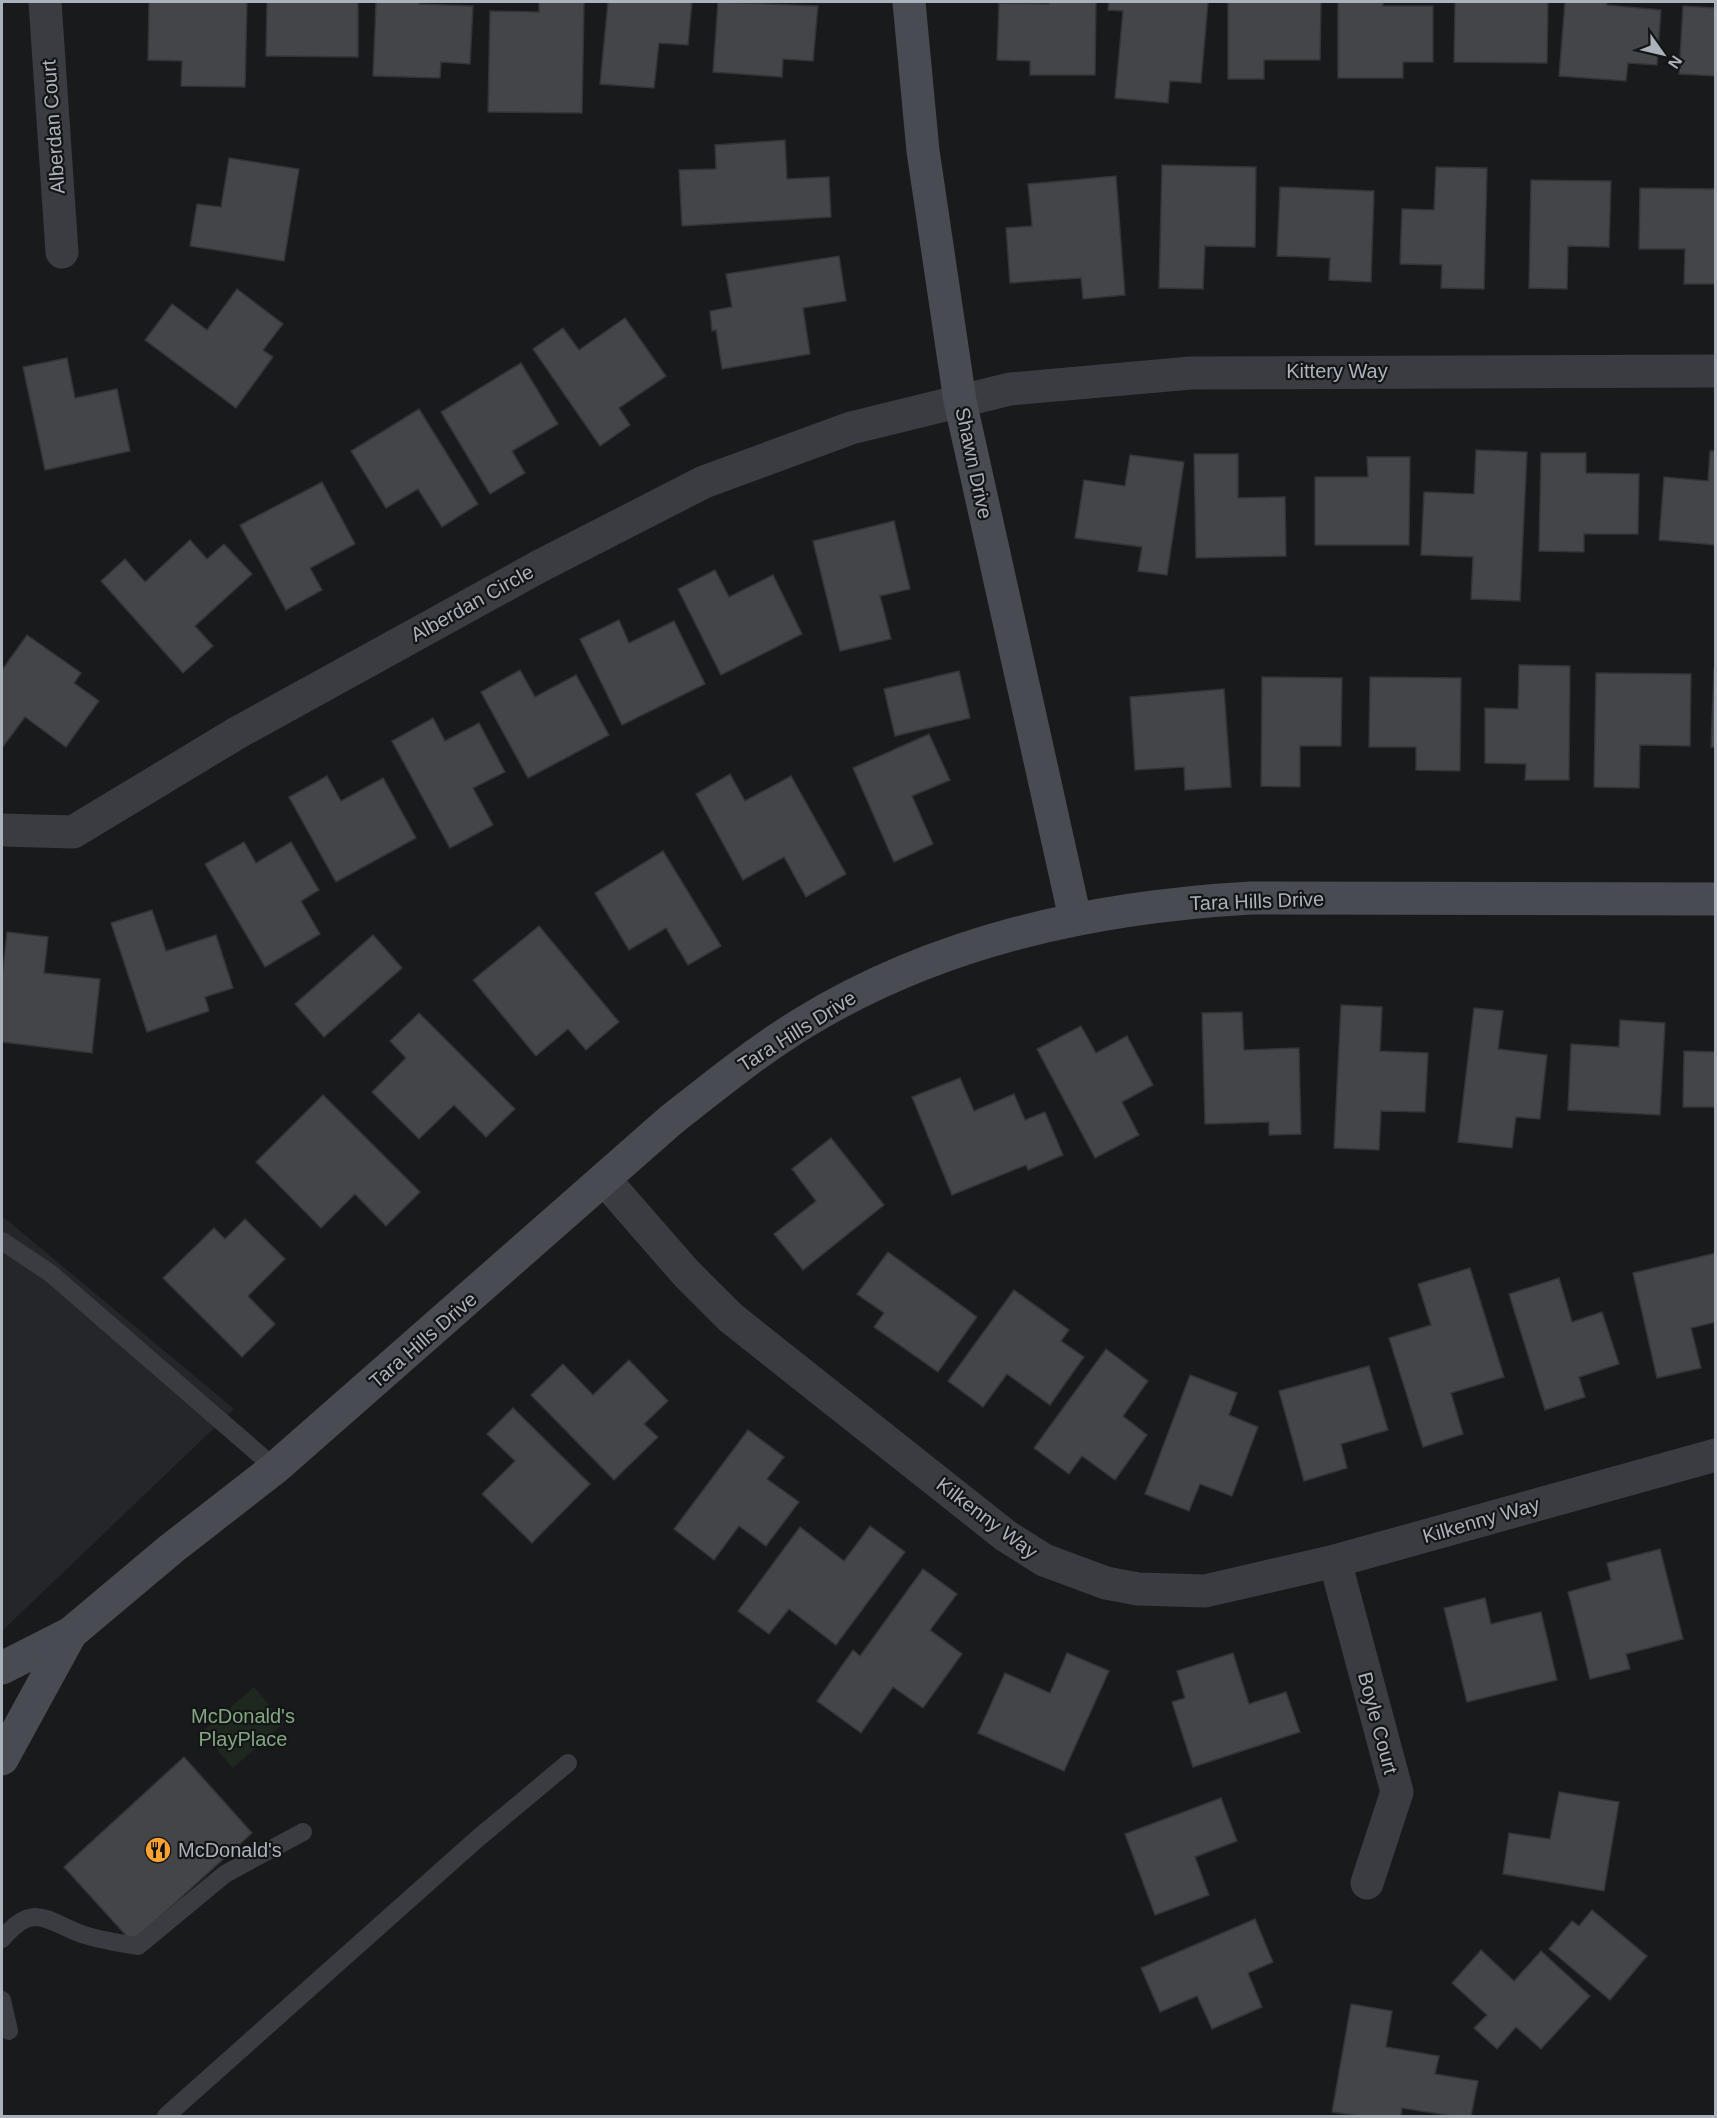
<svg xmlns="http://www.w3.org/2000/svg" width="1717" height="2118" font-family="Arial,sans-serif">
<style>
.built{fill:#252629}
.green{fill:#1f281f}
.building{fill:#434549;stroke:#333438;stroke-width:1.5}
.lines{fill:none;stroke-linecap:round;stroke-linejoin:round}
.lane{stroke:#3a3c41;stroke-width:18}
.street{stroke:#3a3c41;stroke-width:33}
.secondary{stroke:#484b51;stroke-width:33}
.labels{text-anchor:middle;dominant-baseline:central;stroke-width:4.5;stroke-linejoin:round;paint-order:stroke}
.street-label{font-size:20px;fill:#abb2bc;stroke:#141517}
.park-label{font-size:20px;fill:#83a881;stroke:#141517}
.poi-label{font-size:20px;fill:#abb2bc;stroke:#141517;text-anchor:start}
</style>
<rect width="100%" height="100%" fill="#191a1c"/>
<path class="built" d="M2,1216L234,1409L2,1631Z"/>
<path class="green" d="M254,1687L284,1723L233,1768L202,1732Z"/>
<g class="building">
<path d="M149,2H247L245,87L181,86L182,61L148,60Z"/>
<path d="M267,2H358V57L266,56Z"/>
<path d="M376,2H420L419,4L473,6L470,64L441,62L440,78L373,76Z"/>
<path d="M539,2H584L582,113L488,112L490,11L539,12Z"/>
<path d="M608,2H692L688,45L659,43L654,88L600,84Z"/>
<path d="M718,2L818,6L813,61L783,59L782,77L713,72Z"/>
<path d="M1049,2H1096L1095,75H1030V61L997,60L999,3L1049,4Z"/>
<path d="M1109,2H1208L1201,83L1170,81L1168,103L1115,98L1123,11L1108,10Z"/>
<path d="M1228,2H1321L1320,60H1264V79H1228Z"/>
<path d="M1338,2H1383V6H1433V62H1403V78H1338Z"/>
<path d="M1455,2H1548L1547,63L1454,62Z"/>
<path d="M1565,2H1607V5L1661,10L1657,65L1628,63L1626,81L1559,76Z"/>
<path d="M1683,6L1716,8V76L1679,74Z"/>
<path d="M785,140L787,179L829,177L831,217L682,226L679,170L716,169L715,145Z"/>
<path d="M229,158L299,169L284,261L190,246L197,204L221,207Z"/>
<path d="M1162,165L1256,167L1255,247L1205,246L1203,289L1159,288Z"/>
<path d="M1436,167L1487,168L1484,289L1441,288L1442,265L1400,264L1402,209L1434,210Z"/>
<path d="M1116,176L1125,295L1083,299L1081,278L1010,283L1006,228L1032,226L1028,184Z"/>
<path d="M1531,180L1611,181L1609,247L1568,246L1567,289L1529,288Z"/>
<path d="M1280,187L1374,191L1371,282L1329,280L1330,258L1277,256Z"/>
<path d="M1640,188L1716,189V284H1684L1685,249H1639Z"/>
<path d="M839,256L846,301L803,308L810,354L722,369L716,330L712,331L710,311L732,307L726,274Z"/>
<path d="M237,289L283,324L263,350L273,357L236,408L145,340L172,304L207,330Z"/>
<path d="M625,318L666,376L619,408L630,425L600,446L533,349L563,328L579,350Z"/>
<path d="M67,358L75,398L117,389L130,451L45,470L23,367Z"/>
<path d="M521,363L558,424L512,451L525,473L490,494L441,412Z"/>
<path d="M419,409L478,504L442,527L418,489L386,508L351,451Z"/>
<path d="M1476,450L1527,452L1520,601L1471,599L1473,557L1421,555L1424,492L1474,494Z"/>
<path d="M1710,451H1716V545L1659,540L1664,477L1708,481Z"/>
<path d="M1541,453H1586V473L1639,474L1638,534H1584V552L1539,551Z"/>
<path d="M1194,454H1238V498L1285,497L1286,556L1196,558Z"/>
<path d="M1130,455L1184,462L1167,575L1138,571L1142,547L1075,538L1084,480L1125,486Z"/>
<path d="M1367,457H1410L1409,545H1315V477H1368Z"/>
<path d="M322,482L355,544L310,568L322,590L286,610L240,525Z"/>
<path d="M894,521L910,589L880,596L891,639L840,651L813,541Z"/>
<path d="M190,540L207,559L224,544L252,574L195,626L213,646L183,673L101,581L125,559L145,582Z"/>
<path d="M715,570L729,597L773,575L802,634L721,675L678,589Z"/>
<path d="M619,620L629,643L674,621L705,684L622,725L580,639Z"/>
<path d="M27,635L81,673L74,683L99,701L66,747L25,717L2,748V670Z"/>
<path d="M1519,665L1570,666L1569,780H1525L1526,764L1485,763V708L1518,709Z"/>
<path d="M1714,669H1716V747H1711Z"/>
<path d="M520,670L535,697L576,675L609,735L528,778L481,692Z"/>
<path d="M959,671L970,718L895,736L884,689Z"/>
<path d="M1596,673L1691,674L1690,746L1640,745L1639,788L1594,787Z"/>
<path d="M1262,677L1342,678L1341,746H1300V787L1261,786Z"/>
<path d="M1370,677L1461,678L1460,771L1416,770V747H1369Z"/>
<path d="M1224,689L1231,787L1185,790L1184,767L1135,770L1130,697Z"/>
<path d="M433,718L445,741L479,723L505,772L473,788L493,825L450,848L392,741Z"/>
<path d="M929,734L950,780L912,796L933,844L894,862L853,768Z"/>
<path d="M730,774L745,801L791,776L846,874L806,897L784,857L743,880L696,794Z"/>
<path d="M327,776L341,801L383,778L416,838L336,882L289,797Z"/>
<path d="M244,842L256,863L291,842L319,890L301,901L320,934L265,967L205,864Z"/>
<path d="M663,851L721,946L688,965L666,928L629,950L595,893Z"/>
<path d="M152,910L166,951L216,935L233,988L205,997L209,1011L147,1032L111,923Z"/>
<path d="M539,926L619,1022L586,1050L568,1029L536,1056L473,980Z"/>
<path d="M7,932L48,937L44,973L100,979L92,1053L2,1042V978Z"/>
<path d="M373,935L402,968L324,1037L295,1004Z"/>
<path d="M1341,1005L1382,1007L1380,1051L1428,1053L1425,1112L1381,1111L1379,1150L1334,1148Z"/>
<path d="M1474,1008L1503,1011L1498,1049L1547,1055L1540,1119L1516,1117L1512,1148L1458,1142Z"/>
<path d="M1242,1012L1244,1050L1299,1048L1301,1134L1269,1135V1122L1205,1124L1202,1013Z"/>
<path d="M419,1013L515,1109L486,1137L454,1105L419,1139L372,1092L406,1058L390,1041Z"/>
<path d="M1620,1020L1665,1023L1660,1115L1568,1110L1571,1044L1619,1047Z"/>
<path d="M1081,1026L1096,1053L1127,1036L1153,1085L1122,1102L1139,1135L1095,1158L1037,1049Z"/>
<path d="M1684,1051L1716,1052V1107H1683Z"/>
<path d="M960,1078L974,1111L1014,1094L1025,1120L1045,1112L1063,1155L1028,1170L1026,1165L952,1195L912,1097Z"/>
<path d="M323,1095L420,1192L386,1226L355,1194L321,1228L256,1162Z"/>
<path d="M831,1138L884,1205L803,1270L774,1234L816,1201L792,1169Z"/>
<path d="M245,1219L285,1259L248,1296L275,1324L242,1357L163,1278L214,1228L225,1239Z"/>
<path d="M888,1252L977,1317L938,1372L874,1327L884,1313L857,1294Z"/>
<path d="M1716,1253V1322L1691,1328L1701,1368L1657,1378L1633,1273Z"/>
<path d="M1470,1268L1504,1377L1451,1393L1463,1434L1423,1447L1389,1338L1431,1325L1418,1284Z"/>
<path d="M1559,1278L1572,1322L1602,1312L1619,1364L1579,1377L1585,1397L1545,1410L1509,1294Z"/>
<path d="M1014,1290L1069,1330L1061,1341L1084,1357L1050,1405L1007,1374L983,1407L948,1381Z"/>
<path d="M1106,1349L1148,1381L1123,1416L1147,1435L1115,1480L1082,1456L1069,1474L1034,1448Z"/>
<path d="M629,1360L668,1401L644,1424L658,1437L614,1480L531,1395L563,1364L593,1395Z"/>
<path d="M1369,1366L1388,1430L1341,1444L1347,1468L1304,1481L1279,1391Z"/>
<path d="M1190,1375L1237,1393L1229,1415L1258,1427L1232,1496L1200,1484L1189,1511L1145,1494Z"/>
<path d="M513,1408L590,1484L532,1543L482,1494L515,1461L487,1434Z"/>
<path d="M748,1430L784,1457L767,1479L799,1502L766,1546L739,1526L714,1560L674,1529Z"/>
<path d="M870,1526L905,1552L836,1645L789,1609L769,1634L738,1611L800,1527L844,1561Z"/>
<path d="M1660,1549L1683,1639L1626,1654L1630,1669L1590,1679L1568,1592L1611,1580L1607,1563Z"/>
<path d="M923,1569L957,1594L930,1630L962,1654L923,1708L893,1687L861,1733L817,1701L853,1650L860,1656Z"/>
<path d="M1485,1598L1491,1624L1541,1612L1557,1680L1467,1702L1444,1608Z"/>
<path d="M1067,1653L1109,1671L1064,1771L978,1733L1005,1673L1050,1693Z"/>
<path d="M1233,1653L1249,1704L1286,1692L1300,1732L1193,1767L1172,1702L1185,1698L1177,1671Z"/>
<path d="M184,1757L252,1833L132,1942L64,1867Z"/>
<path d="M1559,1792L1619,1802L1604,1891L1503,1874L1509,1833L1550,1839Z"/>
<path d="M1221,1798L1237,1841L1195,1857L1209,1895L1155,1915L1125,1834Z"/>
<path d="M1592,1910L1647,1956L1610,2000L1549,1949L1572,1921L1579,1926Z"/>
<path d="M1255,1919L1273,1962L1248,1973L1262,2007L1212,2029L1197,1996L1160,2012L1141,1968Z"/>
<path d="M1481,1950L1514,1981L1541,1951L1590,1996L1541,2049L1516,2027L1497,2049L1474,2028L1487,2015L1452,1983Z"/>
<path d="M1351,2004L1392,2011L1386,2047L1439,2056L1435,2074L1478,2081L1471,2116H1452L1402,2108L1401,2116H1359L1332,2112Z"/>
</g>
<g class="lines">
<g class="lane">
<path d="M2,1241L50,1273L275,1468"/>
<path d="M2,1939C32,1903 44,1919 79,1933C97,1940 119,1943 138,1946L225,1874L303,1832"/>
<path d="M2,2000L9,2031"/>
<path d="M166,2116L477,1839L568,1763"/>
</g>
<g class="street">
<path d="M45,2L62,252"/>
<path d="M2,830L73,832L237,733L540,566L704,482L851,428L1010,389L1191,373L1716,371"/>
<path d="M604,1179L686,1273L731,1318L1006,1536L1044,1560L1106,1583L1138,1589L1205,1591L1335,1561L1716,1455"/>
<path d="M1335,1561L1397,1792L1367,1883"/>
</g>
<g class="secondary">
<path d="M909,2L923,151L960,401L1075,918"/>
<path d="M2,1668L71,1633L171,1549L275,1468L671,1120C714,1086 756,1052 803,1023C939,940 1093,907 1251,898L1716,899"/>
<path d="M2,1759L71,1633"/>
</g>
</g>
<defs>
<g id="restaurant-disc" transform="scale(1.35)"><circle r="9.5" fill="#fda231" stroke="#141517"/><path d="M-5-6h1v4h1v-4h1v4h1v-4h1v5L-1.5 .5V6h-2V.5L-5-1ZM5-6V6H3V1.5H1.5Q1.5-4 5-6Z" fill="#111"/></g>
</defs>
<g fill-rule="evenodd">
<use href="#restaurant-disc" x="158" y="1850"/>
</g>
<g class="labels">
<g class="street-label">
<text transform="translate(53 127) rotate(-94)">Alberdan Court</text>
<text x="1337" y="371">Kittery Way</text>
<text transform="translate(974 463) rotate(78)">Shawn Drive</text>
<text transform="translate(472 603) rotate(-29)">Alberdan Circle</text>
<text transform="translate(1257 901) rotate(-2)">Tara Hills Drive</text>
<text transform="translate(797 1031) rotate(-32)">Tara Hills Drive</text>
<text transform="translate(423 1340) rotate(-41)">Tara Hills Drive</text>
<text transform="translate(987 1518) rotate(37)">Kilkenny Way</text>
<text transform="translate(1481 1520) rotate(-16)">Kilkenny Way</text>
<text transform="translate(1378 1723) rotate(75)">Boyle Court</text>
</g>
<g class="park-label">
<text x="243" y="1716">McDonald's<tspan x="243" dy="23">PlayPlace</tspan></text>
</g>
<g class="poi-label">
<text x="178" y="1850">McDonald's</text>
</g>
</g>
<rect width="1717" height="2118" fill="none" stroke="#abb2bc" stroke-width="6"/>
<g transform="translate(1663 54) rotate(124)" stroke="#141517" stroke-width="4.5" paint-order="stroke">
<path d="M0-4.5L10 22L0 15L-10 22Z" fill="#abb2bc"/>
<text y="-9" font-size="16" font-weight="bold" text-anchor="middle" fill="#abb2bc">N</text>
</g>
</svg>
